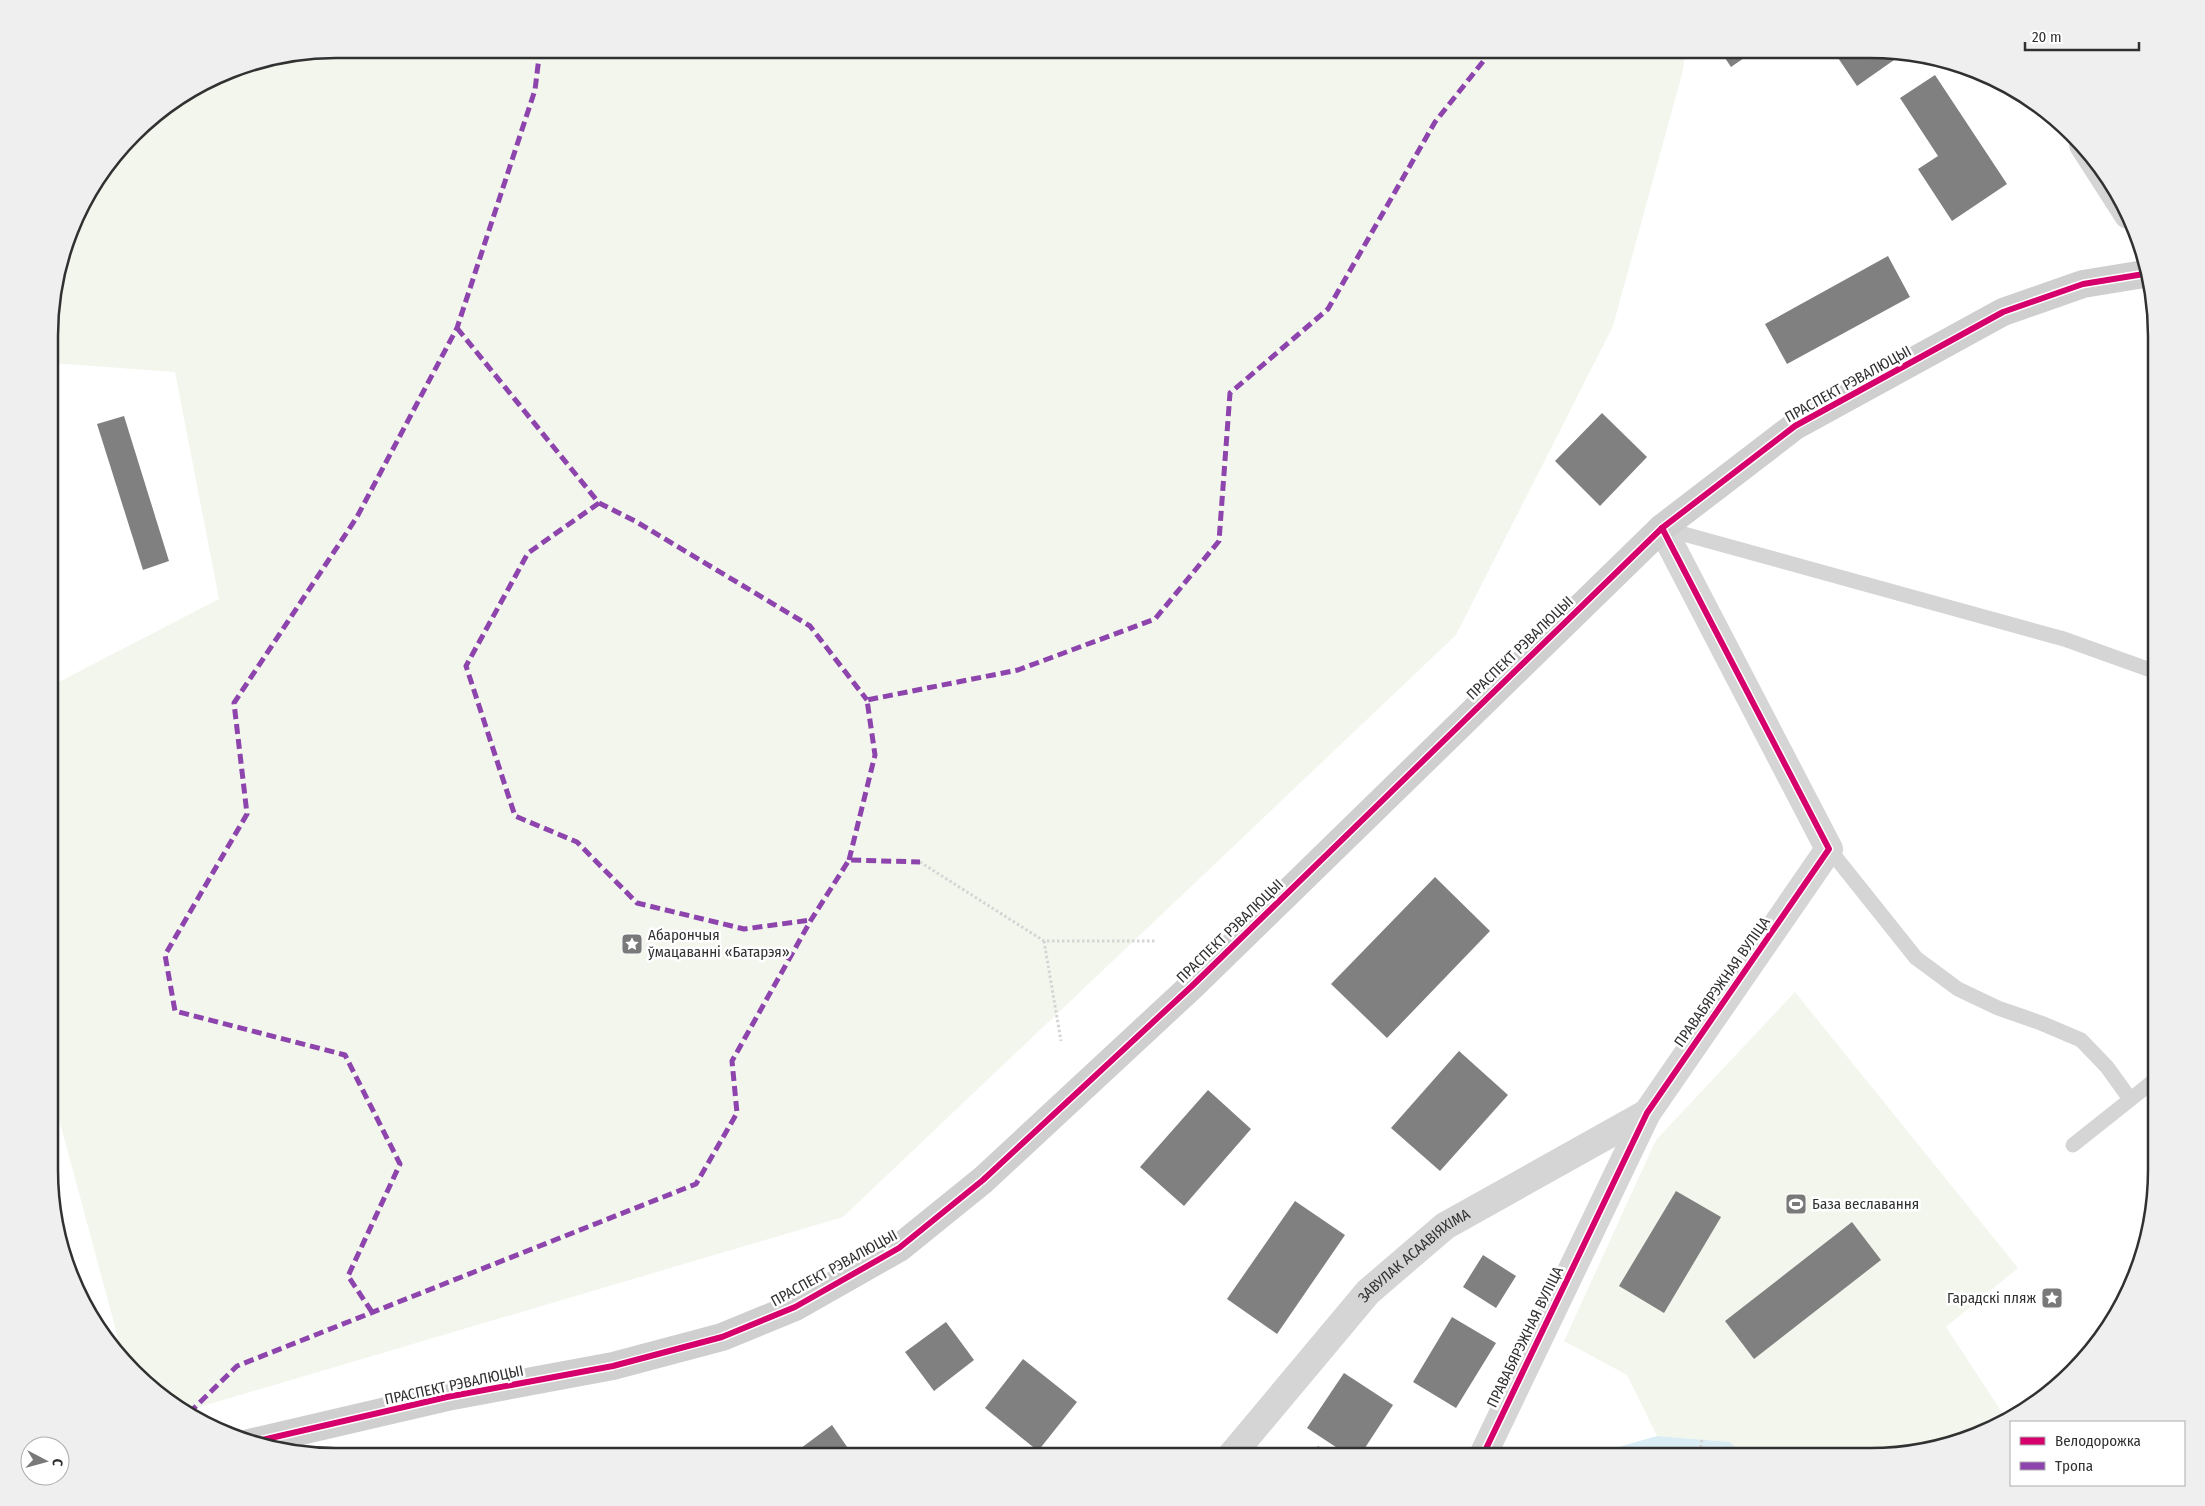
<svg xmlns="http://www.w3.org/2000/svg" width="2205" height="1506" font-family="'Fira Sans Condensed',sans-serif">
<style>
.green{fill:#f3f6ed}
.water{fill:#daedf4}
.building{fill:#808080}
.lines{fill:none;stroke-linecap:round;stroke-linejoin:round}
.path{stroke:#d5d5d5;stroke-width:3;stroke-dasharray:2.5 2.5;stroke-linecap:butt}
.service{stroke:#d5d5d5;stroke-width:15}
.minor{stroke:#d5d5d5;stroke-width:28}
.secondary{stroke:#cfcfcf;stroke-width:28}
.quiet{stroke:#8e44ad;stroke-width:5;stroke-dasharray:10 5;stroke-linecap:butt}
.cycleway-casing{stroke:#fff;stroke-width:9}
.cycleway{stroke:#d6006c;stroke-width:6}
.labels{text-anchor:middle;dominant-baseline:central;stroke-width:5;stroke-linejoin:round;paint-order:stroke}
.street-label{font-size:15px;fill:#313131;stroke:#fff}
.poi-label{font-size:15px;fill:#313131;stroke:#fff;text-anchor:start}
.rim{fill:none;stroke:#313131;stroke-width:2.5}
</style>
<rect width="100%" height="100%" fill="#fff"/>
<g class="green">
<path d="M336,49H1686L1682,74L1613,326L1456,635L843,1217L186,1411L161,1398L122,1353L51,1089V686L219,599L175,372L51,363V299L78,209L146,120L226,70Z"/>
<path d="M1795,992L2018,1268L1946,1327L2007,1420C1938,1467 1826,1457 1746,1457L1730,1442L1657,1436L1627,1375L1564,1341L1656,1140Z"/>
</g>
<path class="water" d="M1657,1436L1730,1442L1745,1457H1614L1615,1448Z"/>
<g class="building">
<path d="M1719,49H1757L1731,67Z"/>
<path d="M1832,49H1888L1904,53L1857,86Z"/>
<path d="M1935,75L2007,184L1952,221L1918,169L1938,156L1900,98Z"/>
<path d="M1888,256L1910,297L1787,364L1765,324Z"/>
<path d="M1602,413L1647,457L1600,506L1555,461Z"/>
<path d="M124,416L169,561L143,570L97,424Z"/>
<path d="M1435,877L1490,931L1387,1038L1331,984Z"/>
<path d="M1459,1051L1508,1095L1440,1171L1391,1128Z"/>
<path d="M1208,1090L1251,1129L1184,1206L1140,1167Z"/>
<path d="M1676,1191L1721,1217L1664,1313L1619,1286Z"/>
<path d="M1295,1201L1345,1235L1277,1334L1227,1299Z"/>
<path d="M1852,1222L1881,1260L1754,1359L1725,1321Z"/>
<path d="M1483,1255L1516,1276L1496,1308L1463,1287Z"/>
<path d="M1452,1317L1496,1343L1456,1408L1413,1382Z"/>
<path d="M946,1322L974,1360L934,1391L905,1352Z"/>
<path d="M1023,1359L1077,1402L1038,1451L985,1408Z"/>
<path d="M1344,1373L1393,1405L1359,1457H1351L1307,1428Z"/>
<path d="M832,1425L854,1457H789Z"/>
<path d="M1318,1446L1336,1457H1311Z"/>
<path d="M678,1447L681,1457H653Z"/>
</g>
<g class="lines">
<g class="path">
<path d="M920,862L1044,941H1157"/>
<path d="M1044,941L1061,1041"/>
<path d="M1699,1457L1702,1439"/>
</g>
<g class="service">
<path d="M1662,528L2064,639L2156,672"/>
<path d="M1829,849L1916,958L1958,989L1998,1008L2041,1023L2081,1040L2107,1067L2130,1099"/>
<path d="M2073,1145L2156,1079"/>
</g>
<g class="minor">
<path d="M2083,145L2128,215"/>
<path id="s1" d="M1230,1457L1368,1292L1445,1226L1647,1113"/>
<path d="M1482,1457L1647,1113L1829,849L1662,528"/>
</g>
<path class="secondary" d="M249,1443L447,1397L613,1366L722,1337L795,1307L899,1248L983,1180L1193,985L1662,528L1795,426L2003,312L2083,284L2144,274"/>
<g class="quiet">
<path d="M457,328L599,503L635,521L810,626L867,700"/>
<path d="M599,503L528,553L466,666L515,816L577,842L637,903L744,929L811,920"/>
<path d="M849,860L875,755L867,700L1018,670L1155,619L1219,541L1230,393L1328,309L1435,122L1493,49"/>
<path d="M372,1312L348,1276L400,1164L345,1055L175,1011L165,955L247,814L234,703L357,517L457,328L535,90L540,49"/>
<path d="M189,1413L237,1366L696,1184L737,1113L732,1061L811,920L849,860L920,862"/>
</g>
<g class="cycleway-casing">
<g id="cycleway">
<path d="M249,1443L447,1397L613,1366L722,1337L795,1307L899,1248L983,1180L1193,985L1662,528L1795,426L2003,312L2083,284L2144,274"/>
<path d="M1482,1457L1647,1113L1829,849L1662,528"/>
</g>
</g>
<use href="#cycleway" class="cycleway"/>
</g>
<defs>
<g id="sight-square" transform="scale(1.125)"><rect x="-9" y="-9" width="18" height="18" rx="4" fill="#797979" stroke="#fff"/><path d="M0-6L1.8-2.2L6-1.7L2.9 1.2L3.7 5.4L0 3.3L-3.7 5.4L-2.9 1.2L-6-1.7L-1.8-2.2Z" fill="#fff"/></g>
<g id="stadium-square" transform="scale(1.125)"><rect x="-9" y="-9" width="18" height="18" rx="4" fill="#797979" stroke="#fff"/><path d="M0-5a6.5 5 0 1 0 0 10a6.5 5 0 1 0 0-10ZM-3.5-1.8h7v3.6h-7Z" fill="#fff"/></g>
</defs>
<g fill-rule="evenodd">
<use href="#sight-square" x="632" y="944"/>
<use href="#stadium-square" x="1796" y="1204"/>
<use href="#sight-square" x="2052" y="1298"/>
</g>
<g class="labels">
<g class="street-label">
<text transform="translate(1848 384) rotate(-29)">ПРАСПЕКТ РЭВАЛЮЦЫІ</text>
<text transform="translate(1520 648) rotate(-44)">ПРАСПЕКТ РЭВАЛЮЦЫІ</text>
<text transform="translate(1230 931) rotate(-44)">ПРАСПЕКТ РЭВАЛЮЦЫІ</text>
<text transform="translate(1722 982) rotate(-55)">ПРАВАБЯРЭЖНАЯ ВУЛІЦА</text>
<text stroke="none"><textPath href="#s1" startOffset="274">ЗАВУЛАК АСААВІЯХІМА</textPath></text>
<text transform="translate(834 1268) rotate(-29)">ПРАСПЕКТ РЭВАЛЮЦЫІ</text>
<text transform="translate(1525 1337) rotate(-64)">ПРАВАБЯРЭЖНАЯ ВУЛІЦА</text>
<text transform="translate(454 1385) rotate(-12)">ПРАСПЕКТ РЭВАЛЮЦЫІ</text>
</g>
<g class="poi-label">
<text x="648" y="935">Абарончыя<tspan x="648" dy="17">ўмацаванні «Батарэя»</tspan></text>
<text x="1812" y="1204">База веславання</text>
<text x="2036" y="1298" text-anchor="end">Гарадскі пляж</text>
</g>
</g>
<path d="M0 0H2205V1506H0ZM336 58H1870A278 278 0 0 1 2148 336V1170A278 278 0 0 1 1870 1448H336A278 278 0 0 1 58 1170V336A278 278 0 0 1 336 58Z" fill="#efefef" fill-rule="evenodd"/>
<path class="rim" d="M336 58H1870A278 278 0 0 1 2148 336V1170A278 278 0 0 1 1870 1448H336A278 278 0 0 1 58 1170V336A278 278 0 0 1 336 58Z"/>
<rect x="2010" y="1421" width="175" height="65" fill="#ffffff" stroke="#adadad"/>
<rect x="2020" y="1437" width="25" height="8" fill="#d6006c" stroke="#adadad"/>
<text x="2055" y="1446" font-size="15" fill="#313131">Велодорожка</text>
<rect x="2020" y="1462" width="25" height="8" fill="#8e44ad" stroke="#adadad"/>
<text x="2055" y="1471" font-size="15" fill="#313131">Тропа</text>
<g transform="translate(45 1461) rotate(96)"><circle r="24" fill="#ffffff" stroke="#adadad"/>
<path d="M0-4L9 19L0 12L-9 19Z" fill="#797979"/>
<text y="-8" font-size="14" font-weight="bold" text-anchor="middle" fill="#313131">С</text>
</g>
<path d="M2025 42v8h114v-8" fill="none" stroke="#313131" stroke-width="2.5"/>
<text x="2032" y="42" font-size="15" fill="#313131" stroke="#ffffff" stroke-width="4" paint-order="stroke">20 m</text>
</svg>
